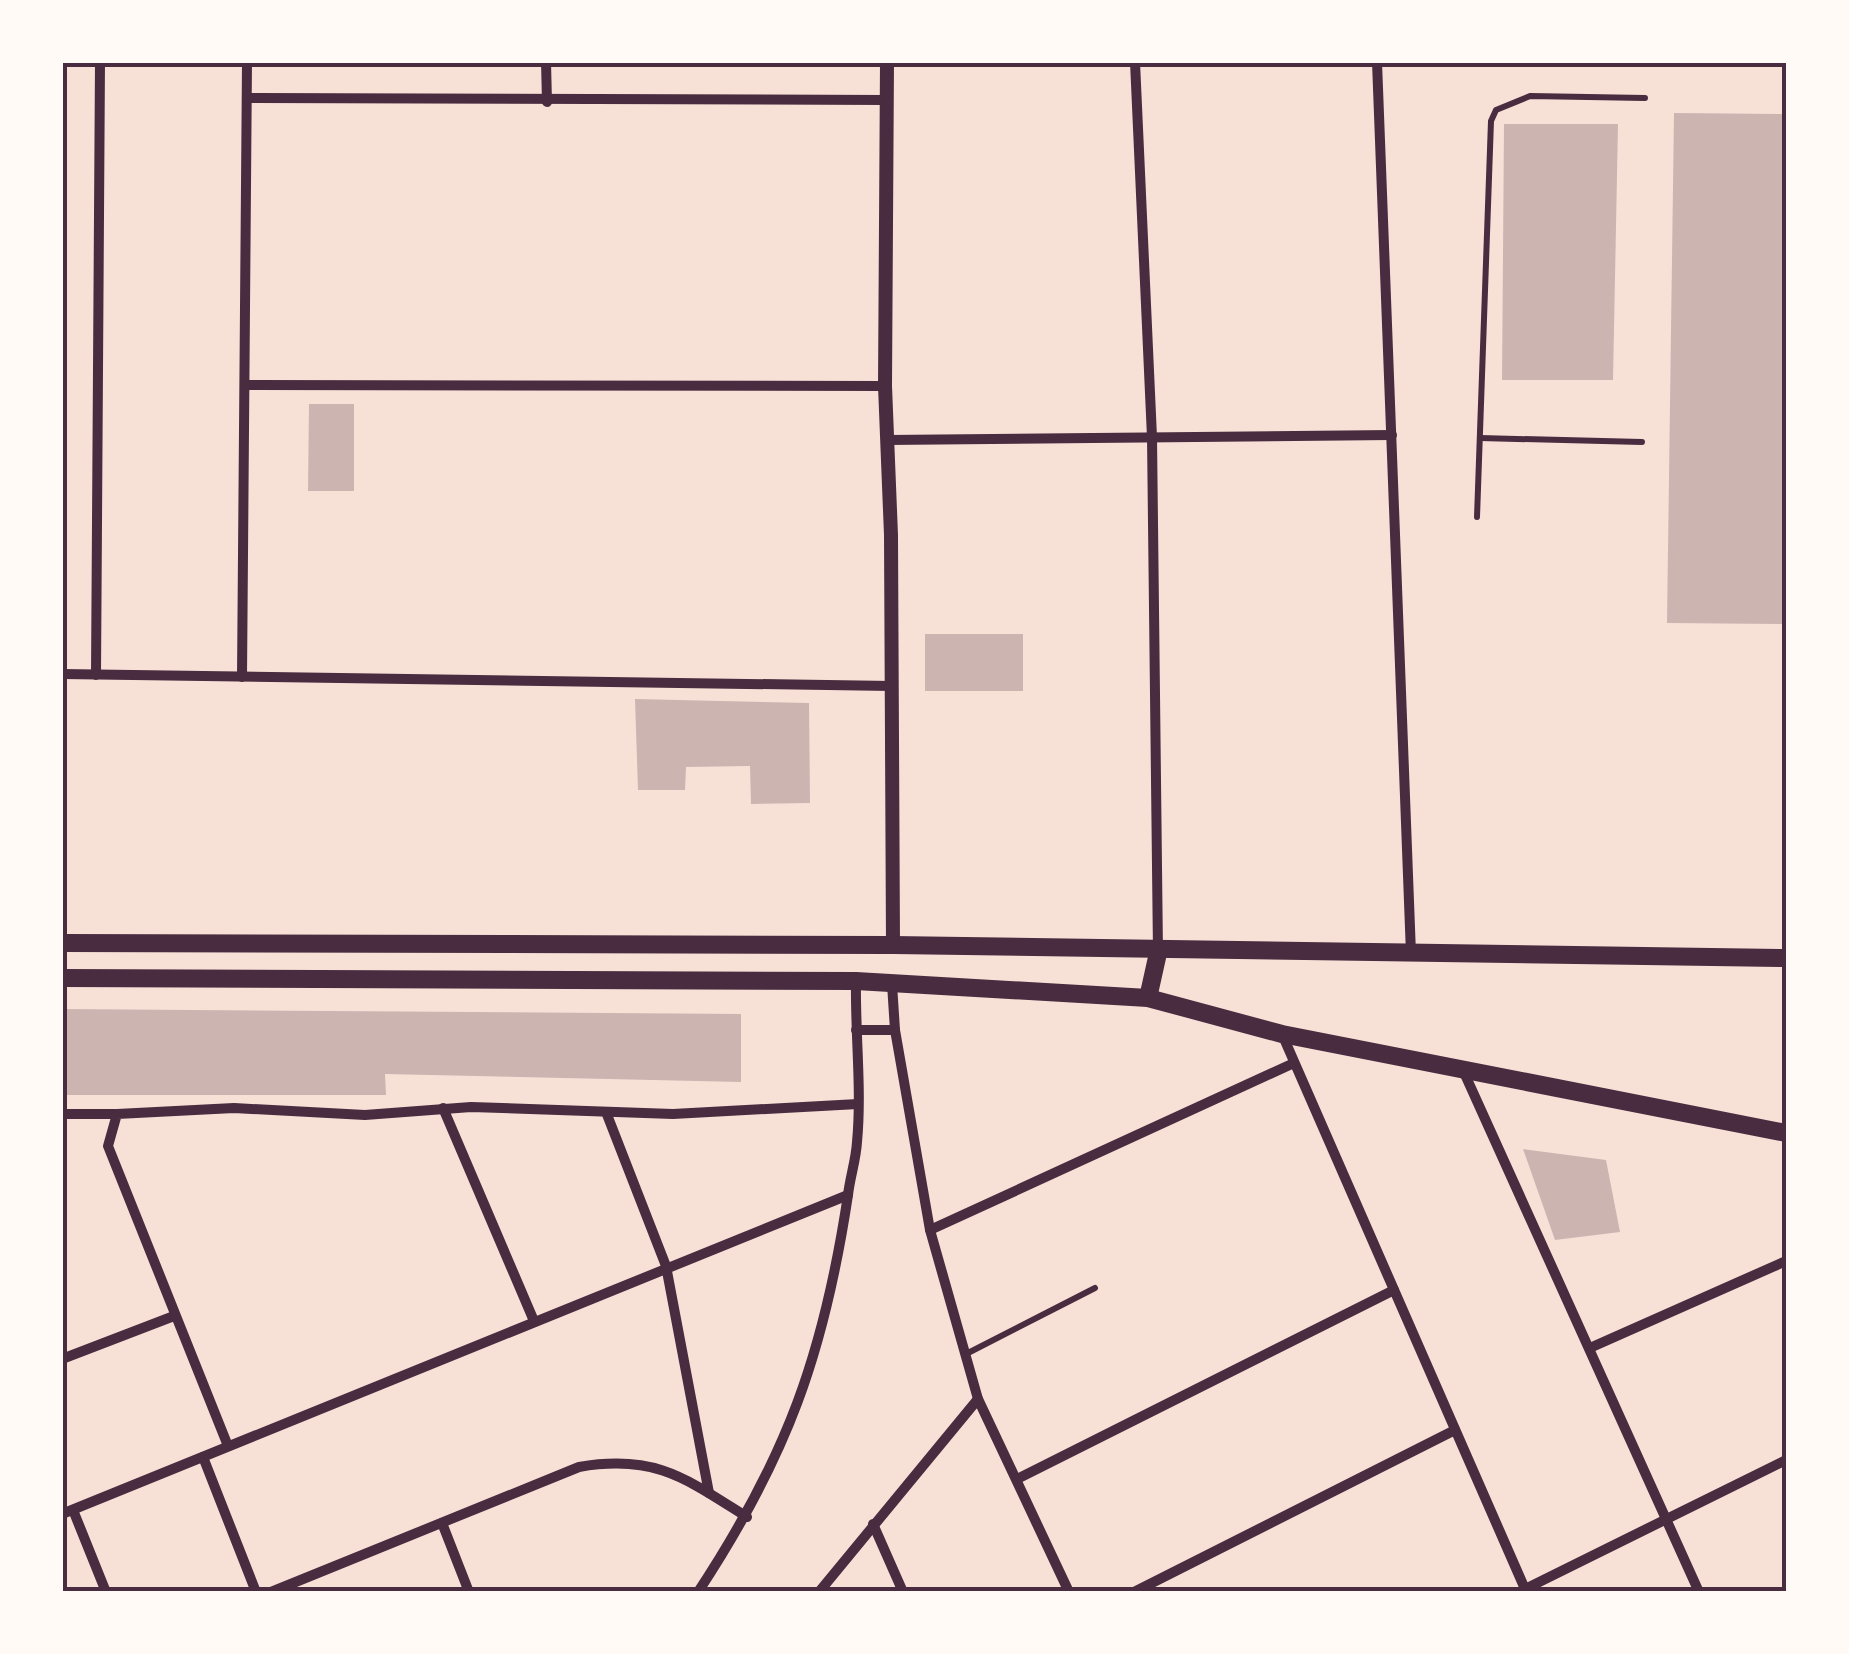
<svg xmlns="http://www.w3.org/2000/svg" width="1849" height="1654" font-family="Literata,serif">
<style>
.building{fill:#ccb4b1}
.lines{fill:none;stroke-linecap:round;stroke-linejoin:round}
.service{stroke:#4a2c40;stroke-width:6}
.minor{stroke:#4a2c40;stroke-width:10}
.tertiary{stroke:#4a2c40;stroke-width:14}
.primary{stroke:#4a2c40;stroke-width:18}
.neatline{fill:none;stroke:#4a2c40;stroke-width:4}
</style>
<rect width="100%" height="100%" fill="#f7e1d7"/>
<g class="building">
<path d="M1674,113L1786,114V624L1667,623Z"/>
<path d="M1504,124H1618L1613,380H1502Z"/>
<path d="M309,404H354V491H308Z"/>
<rect x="925" y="634" width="98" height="57"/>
<path d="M635,699L809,703L810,803L751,804L750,766L686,767L685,790H638Z"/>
<path d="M62,1009L741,1014V1082L385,1074L386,1095H62Z"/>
<path d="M1523,1149L1606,1160L1620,1232L1555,1240Z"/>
</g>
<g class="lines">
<g class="service">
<path d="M1480,438L1642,442"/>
<path d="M1477,517L1491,121L1496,110L1530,96L1645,98"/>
<path d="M966,1354L1095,1288"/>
</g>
<g class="minor">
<path d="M546,62L547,102"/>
<path d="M1135,62L1152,437L1158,952"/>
<path d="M1377,62L1411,954"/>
<path d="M247,98L887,100"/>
<path d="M246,385L885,386"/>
<path d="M887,440L1392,435"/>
<path d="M62,674L892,686"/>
<path d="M96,675L100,62"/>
<path d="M242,677L247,62"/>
<path d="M892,984L895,1030L930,1230L978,1399L1069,1592"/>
<path d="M856,1030H895"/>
<path d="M1282,1034L1525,1589"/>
<path d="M1462,1068L1699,1592"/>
<path d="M443,1108L534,1321"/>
<path d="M606,1112L666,1266L709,1493"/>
<path d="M62,1114H117"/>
<path d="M930,1230L1294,1063"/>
<path d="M1592,1347L1786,1261"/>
<path d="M62,1359L174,1316"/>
<path d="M228,1446L108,1146L117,1114L234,1108L365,1115L471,1107L673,1114L858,1104"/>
<path d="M203,1457L256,1592"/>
<path d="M1017,1479L1394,1290"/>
<path d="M73,1510L106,1592"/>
<path d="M62,1514L848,1195"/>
<path d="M442,1523L469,1592"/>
<path d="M873,1524L903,1592"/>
<path d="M1523,1590L1786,1460"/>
<path d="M271,1592L579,1467C655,1454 685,1478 747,1517"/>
<path d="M698,1592C787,1457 824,1354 848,1195C850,1177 856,1160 857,1142C862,1089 855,1034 856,981"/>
<path d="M819,1592L978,1399"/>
<path d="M1134,1592L1455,1430"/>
</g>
<path class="tertiary" d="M887,62L885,386L891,535L893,945"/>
<g class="primary">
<path d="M62,943L893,945L1786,958"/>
<path d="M62,978L856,981L1148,998L1282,1034L1786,1133"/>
<path d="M1148,998L1158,953"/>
</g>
</g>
<rect width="1849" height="1654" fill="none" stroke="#fffaf5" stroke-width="130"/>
<rect x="65" y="65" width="1719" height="1524" class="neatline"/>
</svg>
